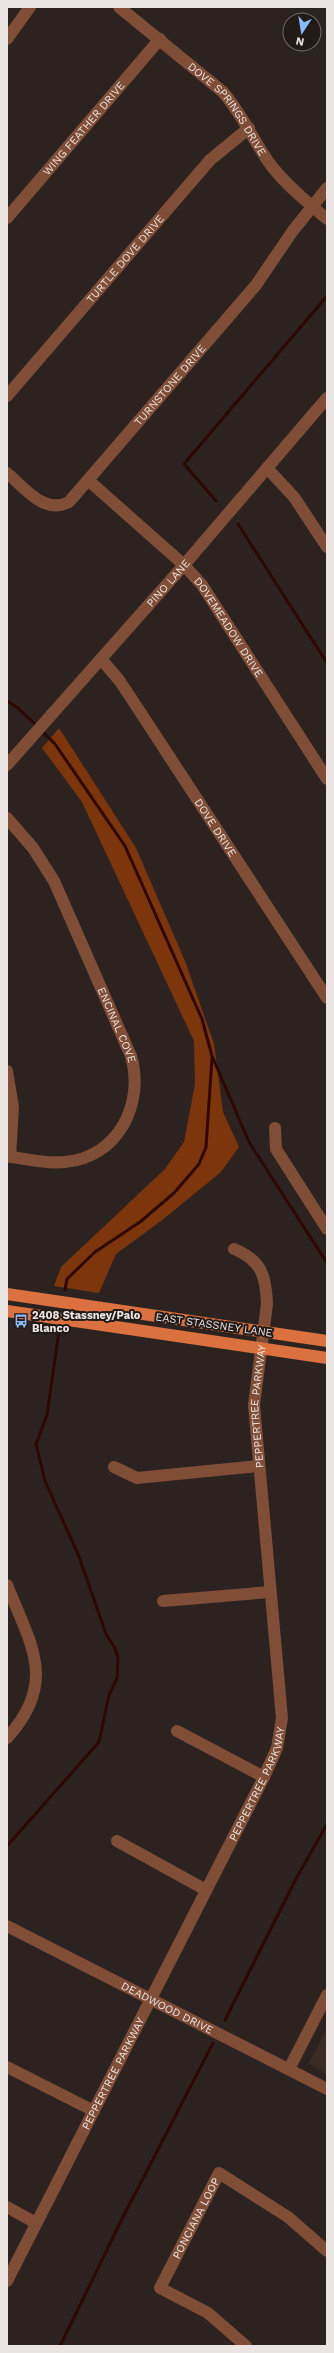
<svg xmlns="http://www.w3.org/2000/svg" width="334" height="2353" font-family="'Work Sans',sans-serif">
<style>
.built{fill:#3a2c25}
.forest{fill:#7d350b}
.lines{fill:none;stroke-linecap:round;stroke-linejoin:round}
.stream{stroke:#2e0800;stroke-width:3}
.minor{stroke:#804e36;stroke-width:12}
.major{stroke:#da713e;stroke-width:12}
.labels{text-anchor:middle;dominant-baseline:central;stroke-width:4;stroke-linejoin:round;paint-order:stroke}
.street-label{font-size:11px;fill:#eae4e2;stroke:#221a17}
.poi-label{font-size:11px;font-weight:bold;fill:#eae4e2;stroke:#221a17;text-anchor:start}
</style>
<rect width="100%" height="100%" fill="#2c2320"/>
<path class="built" d="M327,2028V2075L309,2063Z"/>
<path class="forest" d="M59,728L136,848L185,961L214,1044L223,1112L239,1147L221,1172L161,1221L116,1254L99,1293L54,1286L61,1267L165,1169L184,1142L195,1084L194,1041L82,802L42,748Z"/>
<g class="lines">
<g class="stream">
<path d="M216,501L184,464L327,296"/>
<path d="M238,524L327,663"/>
<path d="M7,701L18,708L37,726"/>
<path d="M41,730L55,744L125,846L202,1019L212,1056L249,1142L327,1263"/>
<path d="M65,1290L67,1279L95,1252L140,1222L174,1193L199,1164L206,1147L212,1058"/>
<path d="M7,1846L99,1742L109,1695L117,1678L118,1658L115,1648L106,1634L78,1554L45,1481L36,1444L47,1415L59,1331"/>
<path d="M225,2020L297,1877L327,1824"/>
<path d="M60,2346L122,2219L213,2043"/>
</g>
<g class="minor">
<path id="s1" d="M119,7L223,92C242,114 253,140 270,164C286,185 307,202 327,219"/>
<path d="M7,39L30,7"/>
<path id="s2" d="M7,218L160,39"/>
<path id="s3" d="M7,396L210,160L249,128"/>
<path d="M267,468L294,497L327,547"/>
<path id="s4" d="M7,473C25,488 44,515 69,502L256,285L292,232L327,188"/>
<path id="s5" d="M88,480L184,565L202,585L327,779"/>
<path id="s6" d="M101,659L119,680L133,701L327,998"/>
<path id="s7" d="M7,765L184,565L327,398"/>
<path id="s8" d="M7,818L33,848L54,881L131,1056C145,1103 118,1158 65,1162C46,1164 26,1159 7,1156"/>
<path d="M7,1071L13,1107L10,1157"/>
<path d="M275,1128L276,1149L327,1229"/>
<path d="M114,1467L137,1478L258,1466"/>
<path d="M7,1585C31,1645 58,1682 7,1738"/>
<path d="M163,1601L270,1592"/>
<path d="M177,1731L264,1777"/>
<path d="M117,1841L206,1890"/>
<path id="s9" d="M7,1926L327,2089"/>
<path d="M7,2067L94,2111"/>
<path d="M289,2069L327,1995"/>
<path d="M7,2207L36,2223"/>
<path id="s10" d="M7,2281L264,1777L277,1748L282,1718L254,1405L267,1304C266,1275 261,1260 234,1249"/>
<path id="s11" d="M246,2346L208,2313L160,2288L219,2173L288,2217L327,2251"/>
</g>
<g class="major">
<path d="M7,1294L327,1341"/>
<path d="M7,1311L327,1358"/>
</g>
</g>
<defs>
<g id="bus-bare" transform="scale(1.08)"><path d="M-5-6H5V4H4V6H2V4H-2V6H-4V4H-5ZM-3.5-4V0h7V-4ZM-3.5 1.2v1.5H-2V1.2ZM2 1.2v1.5H3.5V1.2Z" fill="#88bafc" stroke="#221a17" stroke-width="2.5" paint-order="stroke"/></g>
</defs>
<g fill-rule="evenodd">
<use href="#bus-bare" x="21" y="1321"/>
</g>
<g class="labels">
<g class="street-label">
<text stroke="none"><textPath href="#s1" startOffset="150">DOVE SPRINGS DRIVE</textPath></text>
<text stroke="none"><textPath href="#s2" startOffset="118">WING FEATHER DRIVE</textPath></text>
<text stroke="none"><textPath href="#s3" startOffset="181">TURTLE DOVE DRIVE</textPath></text>
<text stroke="none"><textPath href="#s4" startOffset="228">TURNSTONE DRIVE</textPath></text>
<text stroke="none"><textPath href="#s7" startOffset="243">PINO LANE</textPath></text>
<text stroke="none"><textPath href="#s5" startOffset="205">DOVEMEADOW DRIVE</textPath></text>
<text stroke="none"><textPath href="#s6" startOffset="204">DOVE DRIVE</textPath></text>
<text stroke="none"><textPath href="#s8" startOffset="236">ENCINAL COVE</textPath></text>
<text transform="translate(214 1325) rotate(8)">EAST STASSNEY LANE</text>
<text stroke="none"><textPath href="#s10" startOffset="941">PEPPERTREE PARKWAY</textPath></text>
<text stroke="none"><textPath href="#s10" startOffset="557">PEPPERTREE PARKWAY</textPath></text>
<text stroke="none"><textPath href="#s9" startOffset="180">DEADWOOD DRIVE</textPath></text>
<text stroke="none"><textPath href="#s10" startOffset="233">PEPPERTREE PARKWAY</textPath></text>
<text stroke="none"><textPath href="#s11" startOffset="183">PONCIANA LOOP</textPath></text>
</g>
<g class="poi-label">
<text x="32" y="1315">2408 Stassney/Palo<tspan x="32" dy="13">Blanco</tspan></text>
</g>
</g>
<rect width="334" height="2353" fill="none" stroke="#eae4e2" stroke-width="16"/>
<g transform="translate(302 32) rotate(192)"><circle r="19" fill="#221a17" stroke="#726b68"/>
<path d="M0-3L7 15L0 10L-7 15Z" fill="#88bafc"/>
<text y="-6" font-size="11" font-weight="bold" text-anchor="middle" fill="#eae4e2">N</text>
</g>
</svg>
